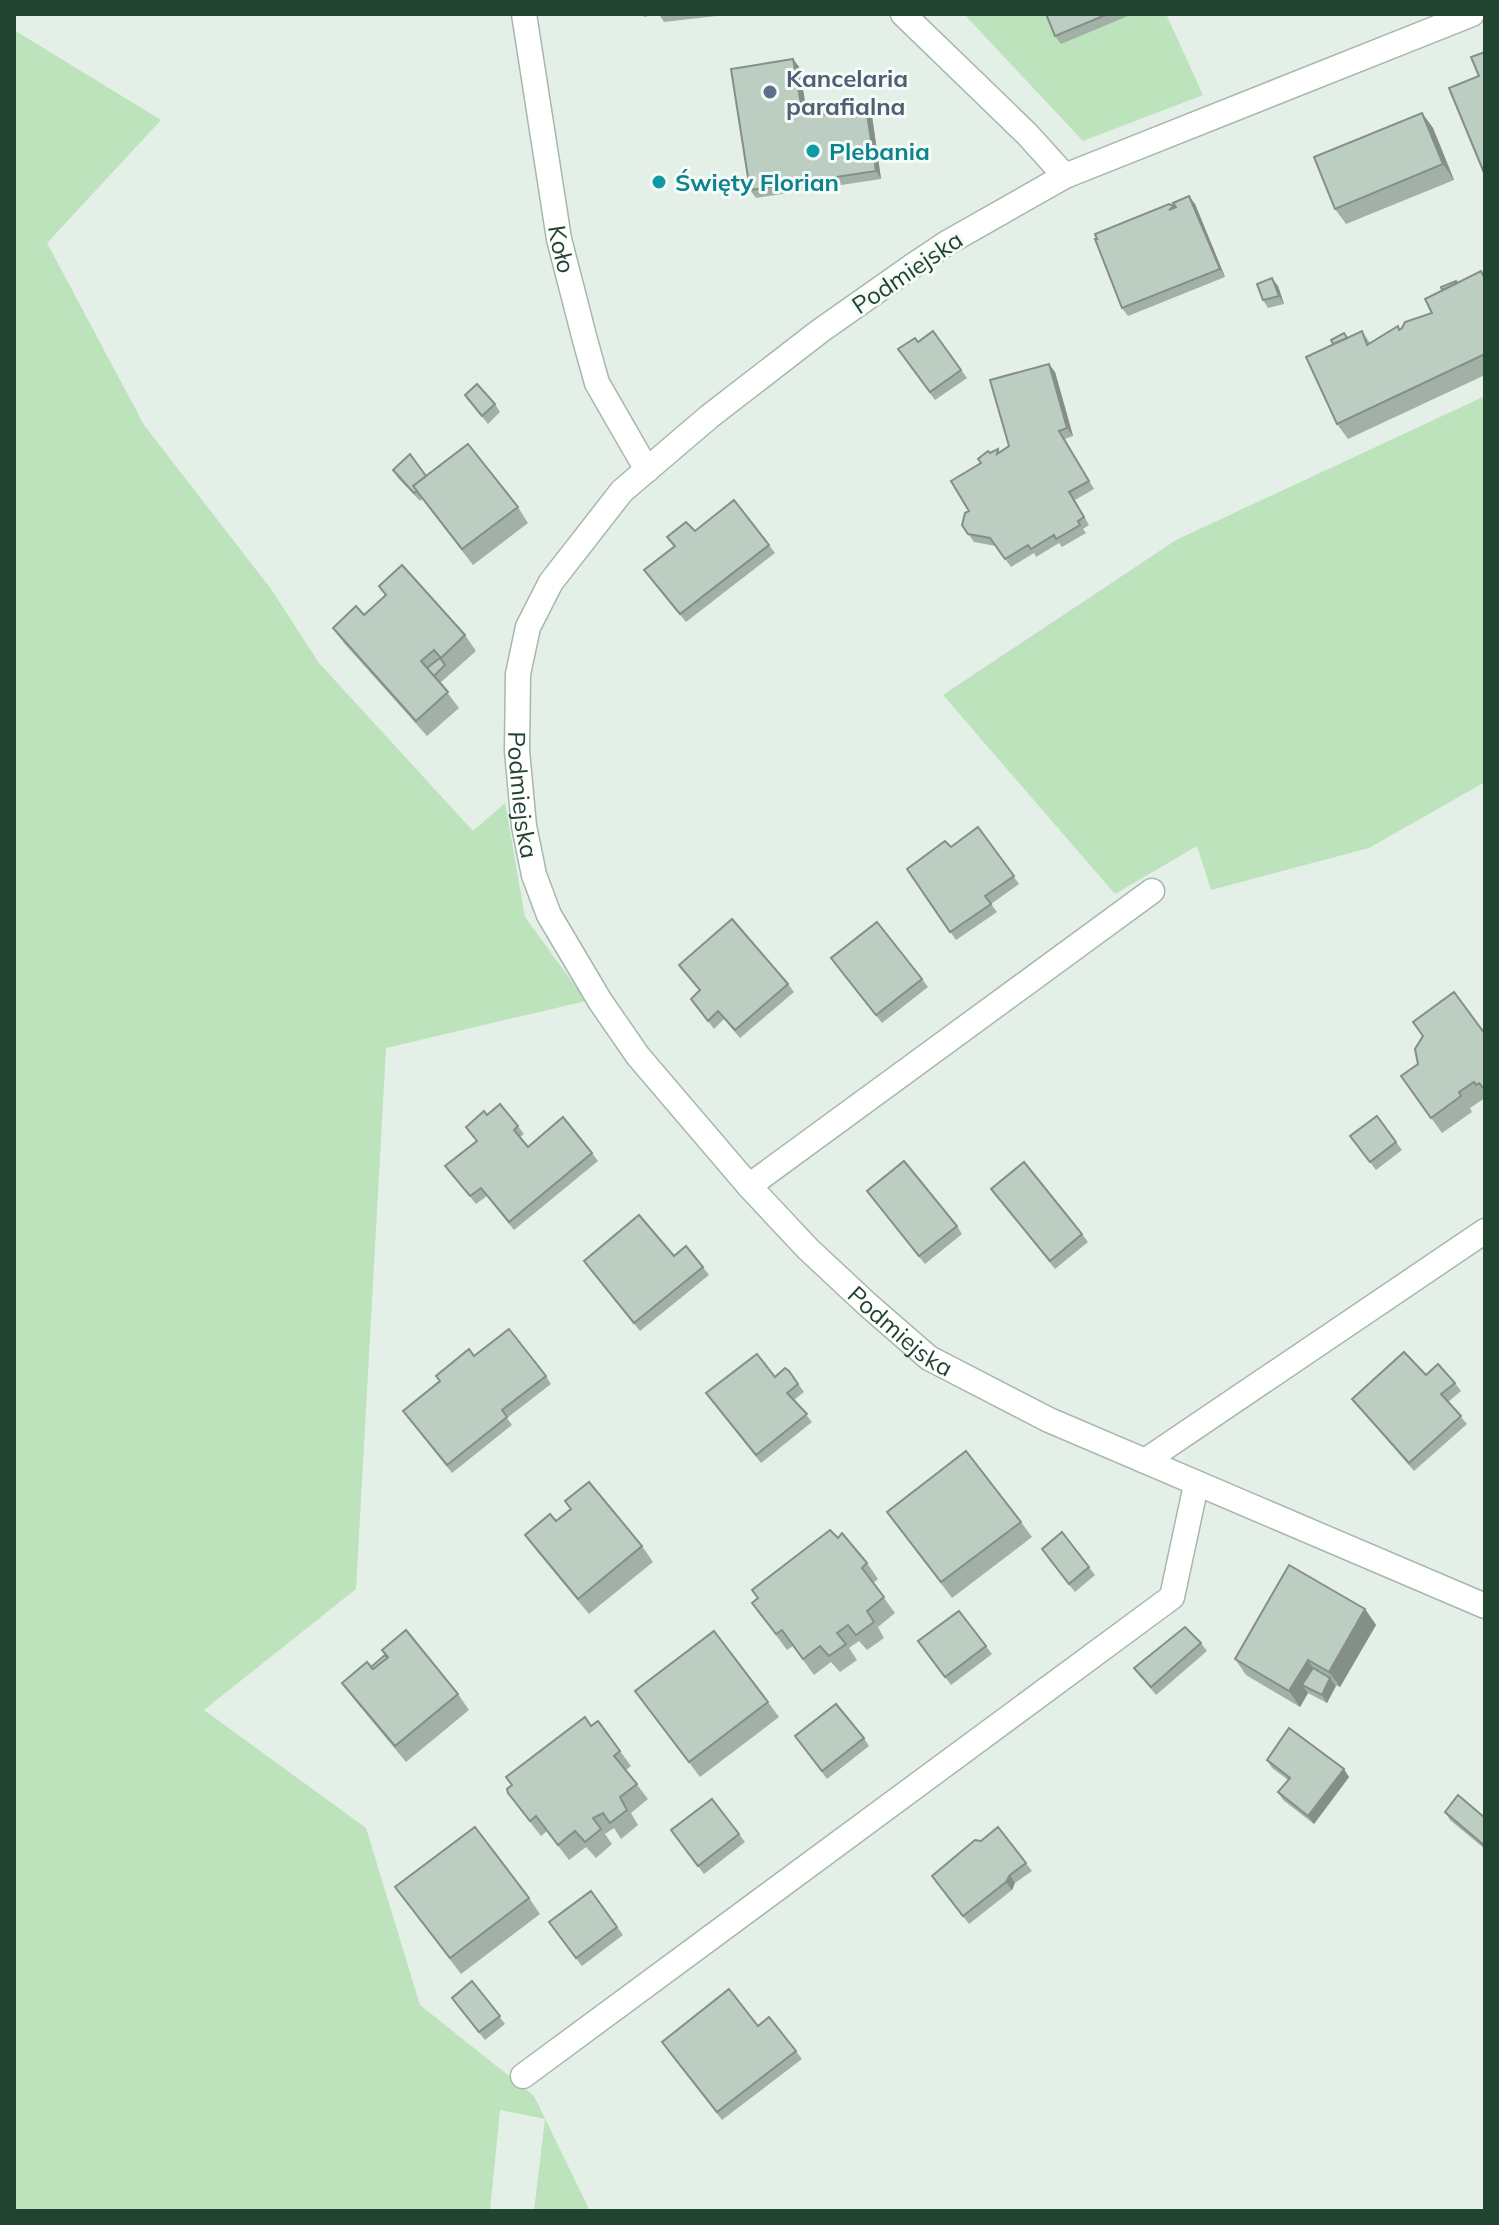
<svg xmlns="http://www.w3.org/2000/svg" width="1499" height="2225" font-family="Mulish,sans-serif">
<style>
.green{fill:#bce3bb}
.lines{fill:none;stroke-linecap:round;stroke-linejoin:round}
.service-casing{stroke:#a6b8ac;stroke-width:27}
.minor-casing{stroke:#a6b8ac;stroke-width:27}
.service{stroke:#fff;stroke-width:24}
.minor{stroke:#fff;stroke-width:24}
.wall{fill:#a2b1a6}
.shaded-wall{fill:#849087}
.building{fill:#bccec1;stroke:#849087;stroke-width:2}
.service-dot{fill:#5c6f8a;stroke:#f5fbf7;stroke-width:3}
.culture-dot{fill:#0f9aa8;stroke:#f5fbf7;stroke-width:3}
.labels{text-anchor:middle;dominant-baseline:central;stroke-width:6;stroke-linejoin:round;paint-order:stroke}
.service-label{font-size:24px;font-weight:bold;fill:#4e5e75;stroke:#f5fbf7;text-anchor:start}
.culture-label{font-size:24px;font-weight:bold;fill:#0d838f;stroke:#f5fbf7;text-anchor:start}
.street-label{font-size:24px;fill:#214430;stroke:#f5fbf7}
</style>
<rect width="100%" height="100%" fill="#e4efe7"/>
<g class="green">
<path d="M964,14H1166L1203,95L1083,141Z"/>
<path d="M14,30L161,120L47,243L144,425L271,589L319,663L473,831L505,803L525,917L586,1001L386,1048L356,1589L204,1710L366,1828L420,2005L534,2096L590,2211H534L545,2119L500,2110L490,2211H14Z"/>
<path d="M1485,396V782L1369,848L1211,890L1197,846L1115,894L943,695L1176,540Z"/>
</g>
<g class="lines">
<g class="service-casing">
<g id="service">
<path d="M749,1186L1152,891"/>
<path d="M1145,1461L1485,1231"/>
<path d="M523,2076L1172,1597L1196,1485"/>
</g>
</g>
<g class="minor-casing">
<g id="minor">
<path id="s1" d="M524,14L559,239L585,340L597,383L647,470"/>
<path d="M903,14L1027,134L1065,176"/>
<path id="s2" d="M1472,14L1065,176L947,243L911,267L820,331L710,416L622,491L551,582L528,627L518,674L517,751L524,826L534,875L549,915L600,1001L638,1056L749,1186L808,1249L868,1305L929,1358L1049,1420L1485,1606"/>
</g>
</g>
<use href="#service" class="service"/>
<use href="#minor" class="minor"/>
</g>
<g class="wall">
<path d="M642,14H725V15L664,22L659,14L644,17Z"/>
<path d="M1046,14H1127L1128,16L1061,44L1055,36Z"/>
<path d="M793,59L799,67L805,103L826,110L827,114L866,108L872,116L881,179L756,198L750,190Z"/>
<path d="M1422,113L1433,128L1454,180L1346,224L1335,209Z"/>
<path d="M1195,204L1225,277L1128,316L1122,308L1095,239L1174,206L1175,208Z"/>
<path d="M1481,271L1485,277V375L1348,439L1337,424L1333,344L1344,333L1348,338L1362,331L1370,343L1432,313L1457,283Z"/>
<path d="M1278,286L1284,304L1268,308L1263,300Z"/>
<path d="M933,331L967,378L935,400L898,349L918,342Z"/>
<path d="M1055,372L1073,436L1065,439L1094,489L1075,500L1089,525L1083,529L1086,533L1062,547L1059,543L1036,557L1034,553L1011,567L996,546L974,542L962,525L969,511L981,463L990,453L998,449L1000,452L1009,446Z"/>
<path d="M465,395L495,404L500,412L488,424Z"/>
<path d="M393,470L426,476L518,507L528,523L473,565L422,499L420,501L398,478Z"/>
<path d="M695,531L769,545L775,553L686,622L644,570L674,547L667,537Z"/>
<path d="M379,586L465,635L476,651L440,683L459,708L427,736L344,643L333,628L364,615L386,595Z"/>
<path d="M978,827L1019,884L991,904L997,912L956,940L907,869L951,847Z"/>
<path d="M831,958L922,979L928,987L882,1023Z"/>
<path d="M679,965L788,984L794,992L740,1038L724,1019L714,1029L691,999L700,991Z"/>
<path d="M1485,1034V1098L1470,1108L1472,1112L1442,1133L1401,1076Z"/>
<path d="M487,1115L518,1126L524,1134L520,1137L528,1147L592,1153L598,1161L514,1230L487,1196L476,1204L445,1166L476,1141L466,1127Z"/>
<path d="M1377,1116L1402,1150L1376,1170L1350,1136Z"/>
<path d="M991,1189L1082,1234L1088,1242L1055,1269Z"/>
<path d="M867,1191L957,1226L962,1234L925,1264Z"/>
<path d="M674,1256L703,1267L709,1275L640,1331L584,1261Z"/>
<path d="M474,1356L546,1376L551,1384L507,1418L512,1425L452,1473L403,1411Z"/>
<path d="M789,1371L804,1392L794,1400L812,1422L761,1463L706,1393L775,1377Z"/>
<path d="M1426,1375L1455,1383L1461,1391L1448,1402L1467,1424L1414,1471L1352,1399Z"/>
<path d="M887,1512L1021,1522L1032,1537L952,1598Z"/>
<path d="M556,1521L642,1546L653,1562L589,1614L536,1550L525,1535Z"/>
<path d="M1062,1532L1095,1575L1075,1592L1047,1557Z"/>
<path d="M838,1538L867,1563L878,1579L873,1583L895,1613L878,1627L884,1638L867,1650L859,1641L849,1648L857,1660L840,1672L831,1662L814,1675L793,1646L787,1650L752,1603Z"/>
<path d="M1365,1609L1376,1625L1340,1687L1335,1685L1327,1703L1308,1693L1300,1707L1246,1675L1235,1659Z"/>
<path d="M959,1611L992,1654L951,1685L918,1641Z"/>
<path d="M1201,1643L1207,1651L1156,1695L1134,1668Z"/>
<path d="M382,1650L458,1694L469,1710L406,1762L353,1698L342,1683L387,1658Z"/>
<path d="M635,1691L768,1702L779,1717L700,1777Z"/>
<path d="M598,1721L631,1766L626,1770L648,1799L631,1813L638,1825L621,1839L614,1828L605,1834L612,1844L596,1858L586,1847L569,1860L547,1831L541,1836L519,1808L508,1793L512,1785L506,1777Z"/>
<path d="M795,1736L864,1738L869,1746L827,1779Z"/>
<path d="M1267,1760L1349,1777L1314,1824L1283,1800L1278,1792L1288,1780L1272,1768Z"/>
<path d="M1445,1812L1485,1818V1849L1450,1820Z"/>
<path d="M998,1827L1032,1871L1015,1883L1012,1890L969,1924L932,1876L981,1841Z"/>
<path d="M671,1830L739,1834L745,1842L704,1874Z"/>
<path d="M395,1887L529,1898L540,1914L461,1974Z"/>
<path d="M591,1891L623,1935L582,1966L549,1922Z"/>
<path d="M472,1981L505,2024L485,2040L458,2006Z"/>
<path d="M758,2026L796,2051L802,2059L722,2120L667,2050Z"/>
</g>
<g class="shaded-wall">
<path d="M793,59L799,67L807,112L801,104Z"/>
<path d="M820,102L826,110L828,123L822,115Z"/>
<path d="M866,108L872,116L881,179L876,171Z"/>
<path d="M1422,113L1433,128L1454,180L1443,164Z"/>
<path d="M1189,196L1195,204L1225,277L1220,269Z"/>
<path d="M1272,278L1278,286L1284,304L1279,296Z"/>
<path d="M1049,364L1055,372L1073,436L1067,428Z"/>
<path d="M1365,1609L1376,1625L1340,1687L1329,1672Z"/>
<path d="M1308,1660L1318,1676L1302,1685L1308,1693L1300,1707L1289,1691Z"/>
<path d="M1330,1678L1336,1686L1327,1703L1322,1695Z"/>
<path d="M1344,1769L1349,1777L1314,1824L1308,1816Z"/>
<path d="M1010,1875L1015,1883L1012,1890L1006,1882Z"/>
</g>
<g class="building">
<path d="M1046,14H1108L1055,36Z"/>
<path d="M1485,52V175L1449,88L1479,76L1471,57Z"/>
<path d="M793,59L801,104L820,102L822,115L866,108L876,171L750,190L731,69Z"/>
<path d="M1422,113L1443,164L1335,209L1314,157Z"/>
<path d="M1189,196L1220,269L1122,308L1095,239H1097L1095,234L1169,204L1174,206L1169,210L1176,207L1173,203Z"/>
<path d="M1481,271L1485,279V354L1337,424L1306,357L1362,331L1367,345L1398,326L1399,330L1402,328L1405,322L1432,313L1425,299Z"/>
<path d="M1272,278L1279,296L1263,300L1257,284Z"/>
<path d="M1456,281L1457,283L1442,290L1441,287Z"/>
<path d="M933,331L961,370L930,392L898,349L915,338L918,342Z"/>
<path d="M1344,333L1347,338L1333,344L1331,340Z"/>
<path d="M1049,364L1067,428L1059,431L1089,481L1069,492L1084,517L1078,521L1080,525L1056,539L1054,535L1031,549L1028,545L1005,559L990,538L968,534L962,525L965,513L969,511L951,481L981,463L978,459L988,451L990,453L998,449L997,454L1009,446L990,380Z"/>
<path d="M477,384L495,404L482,416L465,395Z"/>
<path d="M468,444L518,507L462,549L413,486Z"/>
<path d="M410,454L426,476L413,486L417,491L414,493L393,470Z"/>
<path d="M734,500L769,545L680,614L644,570L675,546L667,537L686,522L695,531Z"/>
<path d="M402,565L465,635L441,658L434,650L421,661L448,692L416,721L333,628L356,606L364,615L386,595L379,586Z"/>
<path d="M440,658L445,665L434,676L427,668Z"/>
<path d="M978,827L1014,876L985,896L991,904L950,932L907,869L945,841L951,847Z"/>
<path d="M732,919L788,984L735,1030L718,1011L708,1021L691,999L700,990L679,965Z"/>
<path d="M877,922L922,979L876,1015L831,958Z"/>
<path d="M1454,992L1485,1034V1090L1479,1083L1476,1085L1474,1082L1459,1092L1461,1096L1431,1118L1401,1076L1418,1064L1415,1049L1423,1036L1413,1022Z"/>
<path d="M500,1104L518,1126L514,1130L528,1147L563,1117L592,1153L509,1222L481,1188L470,1196L445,1166L477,1141L466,1127L484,1111L487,1115Z"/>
<path d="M1377,1116L1396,1142L1370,1162L1350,1136Z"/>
<path d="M904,1161L957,1226L919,1256L867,1191Z"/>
<path d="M1024,1162L1082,1234L1050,1261L991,1189Z"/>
<path d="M639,1215L674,1256L686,1246L703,1267L634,1323L584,1261Z"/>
<path d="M509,1329L546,1376L502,1410L507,1417L447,1465L403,1411L440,1381L436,1376L469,1349L474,1356Z"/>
<path d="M1404,1352L1426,1375L1438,1364L1455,1383L1441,1394L1461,1416L1409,1463L1352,1399Z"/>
<path d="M757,1354L775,1377L785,1368L789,1371L798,1384L787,1393L807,1414L756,1455L706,1393Z"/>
<path d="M966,1451L1021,1522L941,1582L887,1512Z"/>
<path d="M589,1482L642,1546L578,1599L525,1535L550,1514L556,1521L571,1509L565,1501Z"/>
<path d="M830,1530L838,1538L842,1533L867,1563L862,1568L884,1597L867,1611L874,1622L856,1635L848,1625L837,1633L846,1644L829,1656L820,1646L803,1659L782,1630L776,1634L752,1603L758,1598L752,1590Z"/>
<path d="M1062,1532L1089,1567L1069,1584L1042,1549Z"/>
<path d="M1289,1565L1365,1609L1329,1672L1308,1660L1289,1691L1235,1659Z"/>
<path d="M959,1611L986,1646L945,1677L918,1641Z"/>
<path d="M1185,1627L1201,1643L1151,1687L1134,1668Z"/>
<path d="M406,1630L458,1694L395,1746L342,1683L367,1662L373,1669L388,1657L382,1650Z"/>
<path d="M714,1631L768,1702L689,1762L635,1691Z"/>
<path d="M385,1655L387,1658L373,1669L371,1667Z"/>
<path d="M1313,1668L1330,1678L1322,1695L1302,1685Z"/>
<path d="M836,1704L864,1738L822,1771L795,1736Z"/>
<path d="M585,1717L591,1726L598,1721L620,1751L614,1756L637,1784L620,1797L627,1810L610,1823L603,1813L593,1818L601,1829L585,1842L575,1831L558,1845L536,1816L530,1821L508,1793L507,1789L512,1785L506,1777Z"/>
<path d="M1289,1728L1344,1769L1308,1816L1278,1792L1290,1778L1267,1760Z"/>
<path d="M1458,1795L1485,1818V1846L1445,1812Z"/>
<path d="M712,1799L739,1834L698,1866L671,1830Z"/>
<path d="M475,1827L529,1898L450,1958L395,1887Z"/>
<path d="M998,1827L1026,1863L1010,1875L1006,1882L963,1916L932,1876L975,1840L981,1841Z"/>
<path d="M591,1891L617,1927L576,1958L549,1922Z"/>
<path d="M472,1981L500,2016L479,2032L452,1998Z"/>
<path d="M729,1989L758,2026L769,2017L796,2051L717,2112L662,2042Z"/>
</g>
<circle class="service-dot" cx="770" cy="92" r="8"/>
<g class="culture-dot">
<circle cx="813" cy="151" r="8"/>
<circle cx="659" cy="182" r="8"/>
</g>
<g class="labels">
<g class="service-label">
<text x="786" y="78">Kancelaria<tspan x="786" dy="28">parafialna</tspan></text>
</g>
<g class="culture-label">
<text x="829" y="151">Plebania</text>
<text x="675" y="182">Święty Florian</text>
</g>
<g class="street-label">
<text stroke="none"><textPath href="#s1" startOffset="238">Koło</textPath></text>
<text transform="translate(907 272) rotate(-34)">Podmiejska</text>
<text stroke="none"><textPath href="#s2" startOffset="1318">Podmiejska</textPath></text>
<text stroke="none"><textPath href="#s2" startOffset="1990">Podmiejska</textPath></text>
</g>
</g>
<rect width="1499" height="2225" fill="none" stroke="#214430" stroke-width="32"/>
</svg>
